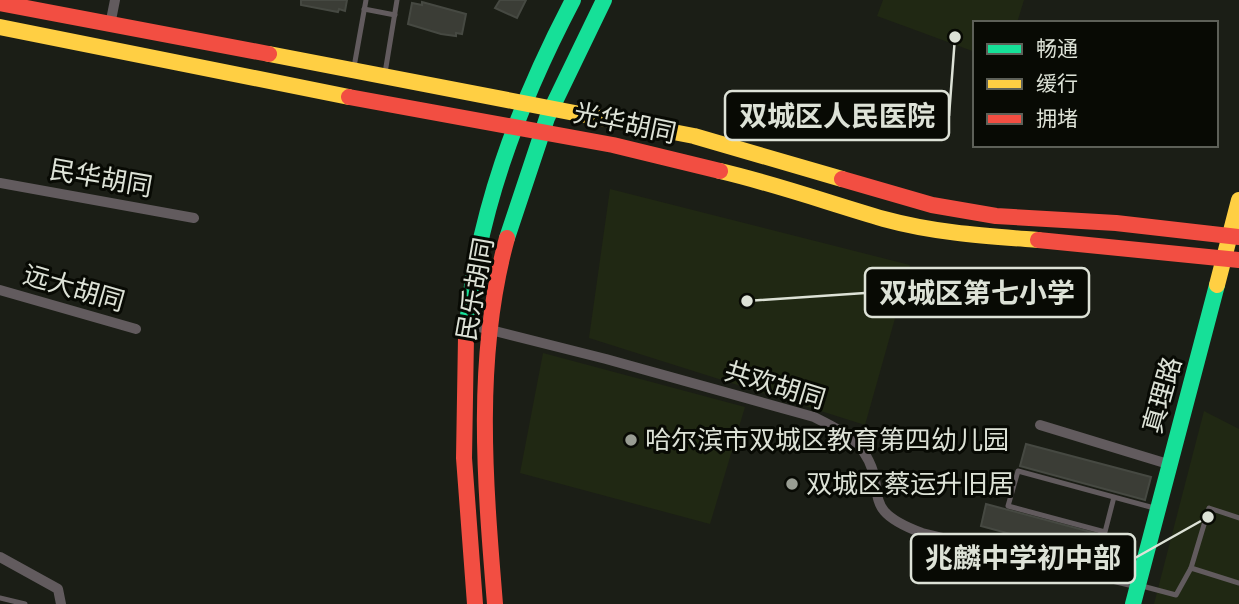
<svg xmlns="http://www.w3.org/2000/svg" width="1239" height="604" font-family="Cabin,'Noto Sans SC',sans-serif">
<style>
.built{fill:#202813}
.building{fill:#3b3d36;stroke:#464942;stroke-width:2}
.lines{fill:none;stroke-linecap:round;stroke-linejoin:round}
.lane{stroke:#625b5e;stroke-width:5}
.street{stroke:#625b5e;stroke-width:10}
.fast{stroke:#16e098;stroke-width:16}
.slow{stroke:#ffcf43;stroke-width:16}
.jam{stroke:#f24e42;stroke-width:16}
.poi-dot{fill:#999d93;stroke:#080a04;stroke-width:2.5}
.labels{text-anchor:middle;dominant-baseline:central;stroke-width:6;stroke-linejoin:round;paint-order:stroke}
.street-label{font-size:26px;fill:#dde2d7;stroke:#080a04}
.poi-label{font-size:26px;fill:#dde2d7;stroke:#080a04;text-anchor:start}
.leader{fill:none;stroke:#dde2d7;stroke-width:2.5}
.callout-dot{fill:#dde2d7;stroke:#080a04;stroke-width:2.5}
.callout{fill:#080a04;stroke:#dde2d7;stroke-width:2.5}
.callout-label{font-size:28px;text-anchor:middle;font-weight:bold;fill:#dde2d7}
</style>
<rect width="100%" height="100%" fill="#1b1e16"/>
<g class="built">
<path d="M883,0H1024L1017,23H975V52L877,16Z"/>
<path d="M610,189L910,265L865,425L589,338Z"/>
<path d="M543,353L745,407L710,524L520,473Z"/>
<path d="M1204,411L1239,429V604H1154Z"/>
</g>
<g class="building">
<path d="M301,0H347L345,11L339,9L338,12L301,5Z"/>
<path d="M500,0H526L517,18L495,8Z"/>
<path d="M422,2L466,14L462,34L456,33V36L441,34L408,24L412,3L422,5Z"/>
<path d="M1026,444L1151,477L1145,500L1020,466Z"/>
<path d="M986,504L1132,543L1126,565L981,526Z"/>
</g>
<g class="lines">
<g class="lane">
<path d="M364,9L395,15"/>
<path d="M354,67L366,0"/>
<path d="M385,73L397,0"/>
<path d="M1114,497L1105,532L1008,506L1018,471L1154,508"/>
<path d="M1191,568L1209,508L1239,518"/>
<path d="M1142,586L1176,595L1191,568L1239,583"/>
<path d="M0,598L25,604"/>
</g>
<g class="street">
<path d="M110,25L115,0"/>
<path d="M0,183L194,218"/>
<path d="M0,290L136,329"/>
<path d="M467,324L606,359L814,417C832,426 851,435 863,451C891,492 855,508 922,533L1139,585"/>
<path d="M1040,425L1168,464"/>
<path d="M0,557L58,589L61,604"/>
</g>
<g class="fast">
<path d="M507,238L547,118L604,0"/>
<path d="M466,337C475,218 518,105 573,0"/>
<path d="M1133,604L1217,285"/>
</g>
<g class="slow">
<path d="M0,27L349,97"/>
<path d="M269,54L694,136L842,179"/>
<path d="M720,171C776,184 829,203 884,219C935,233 986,236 1038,240"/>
<path d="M1217,285L1239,200"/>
</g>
<g class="jam">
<path d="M0,3L269,54"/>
<path d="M349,97L613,145L720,171"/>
<path d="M842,179L932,205L996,216L1116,223L1239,237"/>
<path d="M1038,240L1239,260"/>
<path d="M466,337L464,458L475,604"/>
<path d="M495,604C485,483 474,357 507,238"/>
</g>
</g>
<g class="poi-dot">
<circle cx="631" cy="440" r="7"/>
<circle cx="792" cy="484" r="7"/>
</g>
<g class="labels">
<g class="street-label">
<text transform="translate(625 123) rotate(12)">光华胡同</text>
<text transform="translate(101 178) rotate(10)">民华胡同</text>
<text transform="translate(74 288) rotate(16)">远大胡同</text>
<text transform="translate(475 289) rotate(-80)">民乐胡同</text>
<text transform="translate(775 385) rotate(17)">共欢胡同</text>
<text transform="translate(1162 395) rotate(-74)">真理路</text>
</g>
<g class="poi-label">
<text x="645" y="440">哈尔滨市双城区教育第四幼儿园</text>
<text x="806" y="484">双城区蔡运升旧居</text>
</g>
</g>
<path class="leader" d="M955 37L949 116M747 301L865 293M1208 517L1135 558"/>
<g class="callout-dot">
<circle cx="955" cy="37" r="7"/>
<circle cx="747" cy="301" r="7"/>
<circle cx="1208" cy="517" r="7"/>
</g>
<g class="callout">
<rect x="725" y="91" width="224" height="49" rx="7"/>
<rect x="865" y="268" width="224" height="49" rx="7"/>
<rect x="911" y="534" width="224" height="49" rx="7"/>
</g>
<g class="callout-label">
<text x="837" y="126">双城区人民医院</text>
<text x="977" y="303">双城区第七小学</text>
<text x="1023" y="568">兆麟中学初中部</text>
</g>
<rect x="973" y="21" width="245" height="126" fill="#080a04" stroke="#5d6058" stroke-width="2"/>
<rect x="987" y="44" width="35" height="10" fill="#16e098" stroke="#5d6058" stroke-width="2"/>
<text x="1036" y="56" font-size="21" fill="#dde2d7">畅通</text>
<rect x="987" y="79" width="35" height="10" fill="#ffcf43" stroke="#5d6058" stroke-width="2"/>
<text x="1036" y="91" font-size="21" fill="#dde2d7">缓行</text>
<rect x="987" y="114" width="35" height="10" fill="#f24e42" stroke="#5d6058" stroke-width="2"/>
<text x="1036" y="126" font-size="21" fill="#dde2d7">拥堵</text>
</svg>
